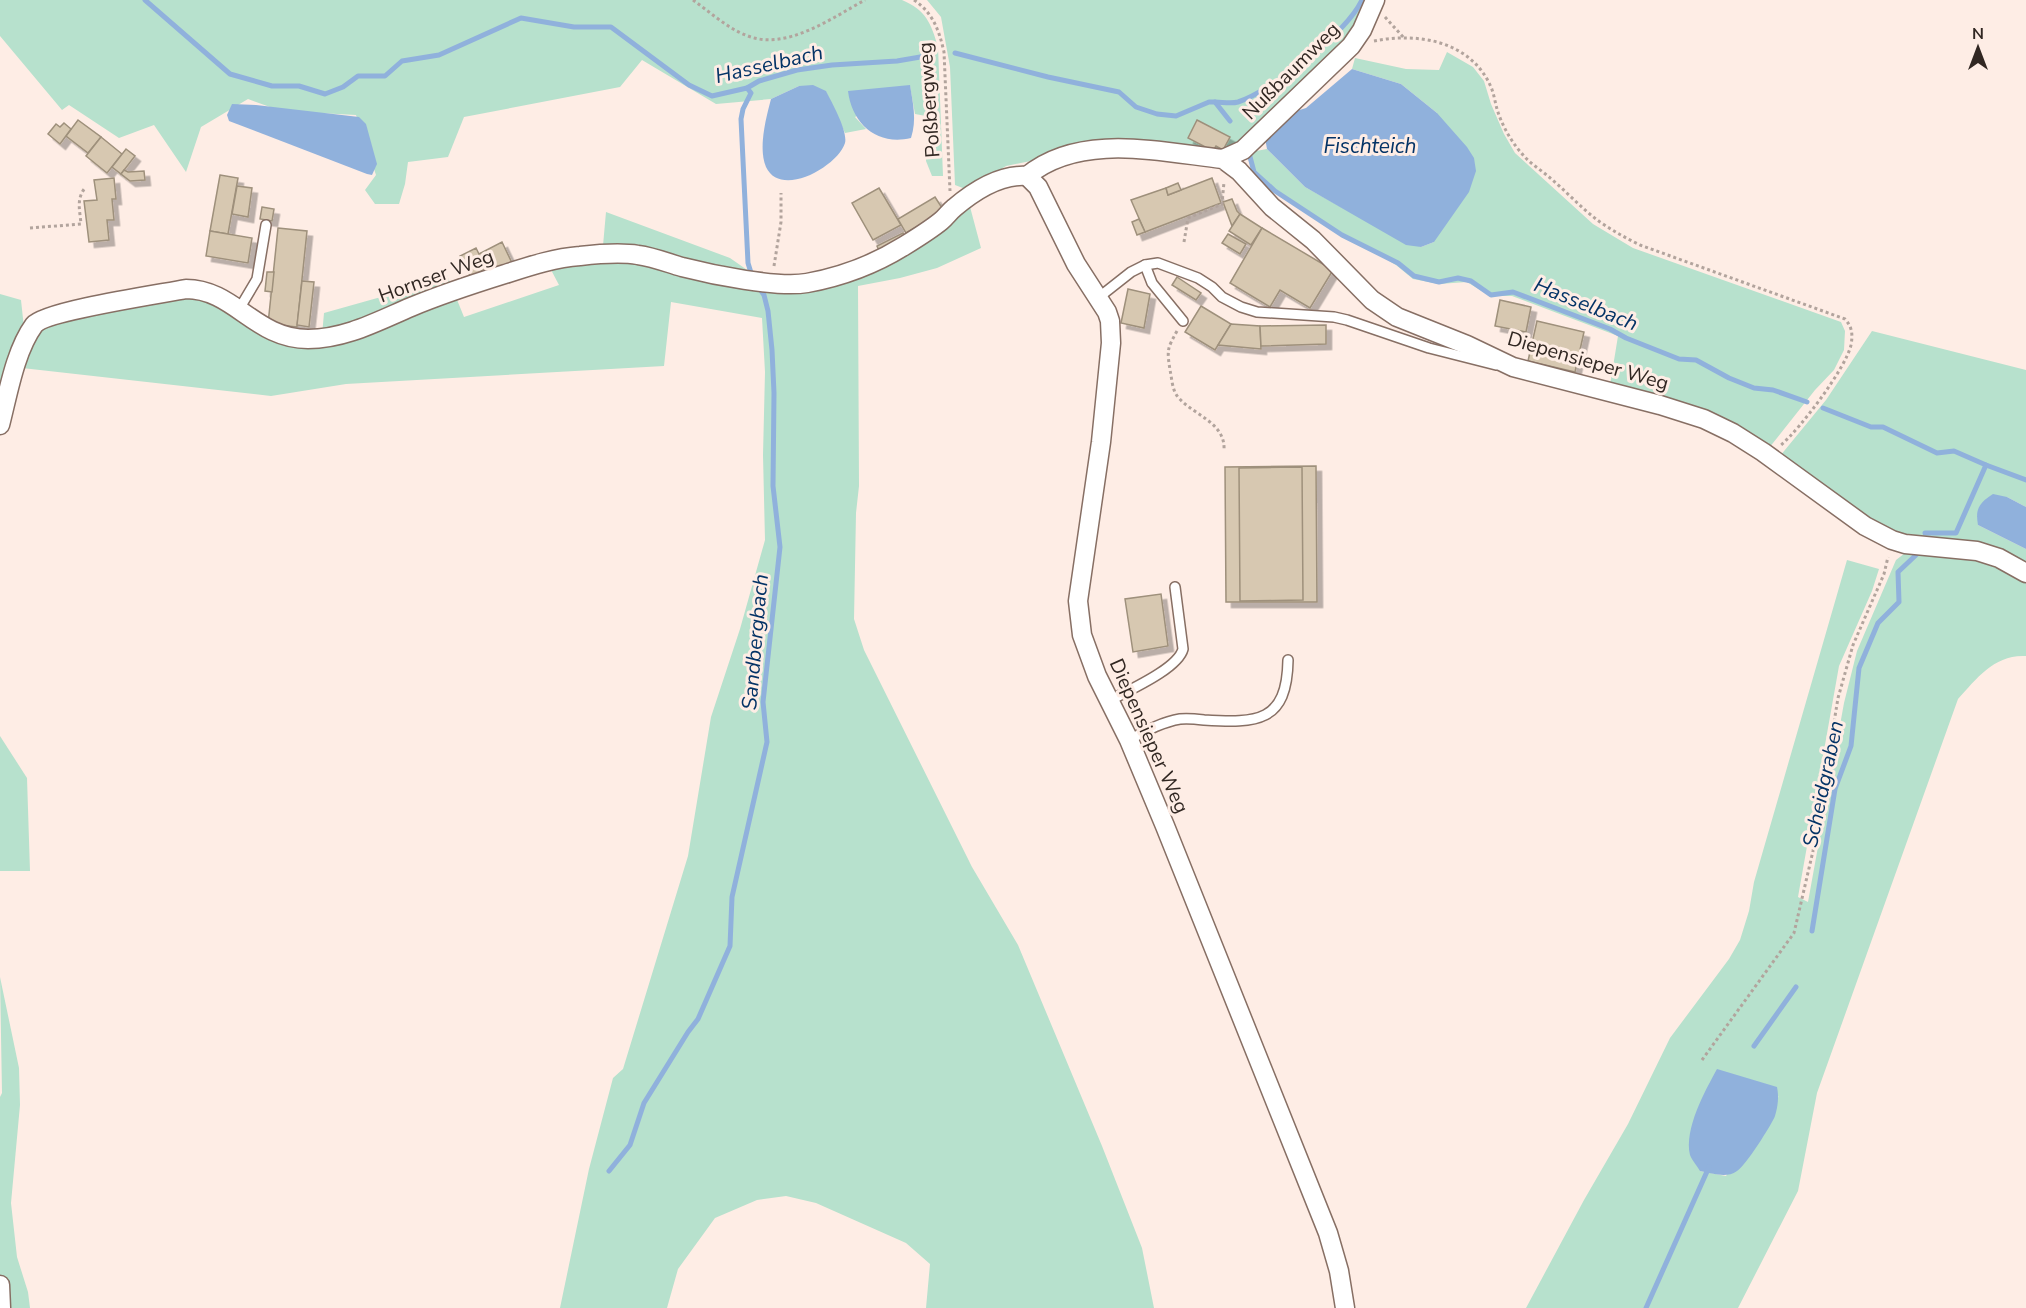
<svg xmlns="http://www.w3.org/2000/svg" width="2026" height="1308" font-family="'Nunito Sans',sans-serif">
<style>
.green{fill:#b7e1cd;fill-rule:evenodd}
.water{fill:#90b1dc}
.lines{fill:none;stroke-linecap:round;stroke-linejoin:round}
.stream{stroke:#90b1dc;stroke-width:5}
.building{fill:#d7c8b1;stroke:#9e907b;stroke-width:1.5;filter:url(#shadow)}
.service-casing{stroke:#876f64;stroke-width:12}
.minor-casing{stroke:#876f64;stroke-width:21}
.path{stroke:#b2a49d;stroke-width:3;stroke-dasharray:3 3;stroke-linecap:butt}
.service{stroke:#fff;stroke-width:9}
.minor{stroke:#fff;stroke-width:18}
.labels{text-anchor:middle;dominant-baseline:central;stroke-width:6;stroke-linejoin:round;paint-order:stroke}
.street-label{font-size:20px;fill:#312722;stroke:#feede5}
.water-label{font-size:21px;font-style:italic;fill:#043366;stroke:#feede5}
</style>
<defs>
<filter id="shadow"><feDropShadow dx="5.5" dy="5.5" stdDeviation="0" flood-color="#0004"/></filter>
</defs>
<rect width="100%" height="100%" fill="#feede5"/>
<g class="green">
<path d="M0,0H902C926,10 931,23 938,47L943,176H932L926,161V116L915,114L910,86L855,117L866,129L845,133L826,92L799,86L771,99L716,104L642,60L620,87L464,117L448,157L408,162L405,184L399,204H375L365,190L376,175L356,115L281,111L248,99L201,127L186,172L154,125L119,138L69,105L62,110L0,36Z"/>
<path d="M927,0H1369L1351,38L1283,107L1222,155L1050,157L1006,166L968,190L955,185L950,67L941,17Z"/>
<path d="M1447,52L1473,67L1484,81L1491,104L1504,134L1515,153L1593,224L1633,248L1841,322L1845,331L1844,350L1834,370L1815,390L1769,448L1610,385L1618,336L1512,296H1490L1467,282L1439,284L1413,279L1396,265L1273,192L1252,167L1245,153L1267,149L1305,187L1350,212L1421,247L1434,242L1437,113L1401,84L1352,69L1355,58L1406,69L1439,70Z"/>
<path d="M969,203L981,248L937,268L900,278L858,286L859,486L856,513L854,619L864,650L972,867L1018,945L1102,1146L1142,1248L1154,1308H926L930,1264L906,1243L816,1203L786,1196L757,1200L715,1218L678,1269L667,1308H560L589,1169L613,1078L623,1069L688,856L711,717L740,629L765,540L763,455L765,372L762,318L671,302L664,366L346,384L271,396L22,368L39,331L58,319L184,297L207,302L233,317L291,344L322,335L324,313L388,295L447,275L464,317L559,285L549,266L602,257L606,212L730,258L770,286L841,278Z"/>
<path d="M0,294L21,300L24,328L0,404Z"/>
<path d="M1872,331L2026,370V507L2007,497L1978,525L2026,549V567L1908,539L1882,531L1780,456L1826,400Z"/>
<path d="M1909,550L1951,554L1995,564L2026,580V656C1995,654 1977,678 1958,699L1817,1093L1798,1191L1738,1308H1526L1584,1200L1628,1124L1670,1038L1729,959L1740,940L1749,911L1754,882L1847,560L1879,569L1872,591L1839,666L1798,897L1808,902L1844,703L1857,651L1896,560ZM1779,1096L1726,1176L1700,1171Z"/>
<path d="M0,736L27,778L30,871H0Z"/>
<path d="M0,977L19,1068L20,1105L11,1203L17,1257L28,1292L30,1308H0V1097L2,1093Z"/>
</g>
<g class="water">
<path d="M1352,69L1401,84L1437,113L1467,147L1474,158L1476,171L1469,192L1434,242L1421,247L1406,245L1305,187L1267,149L1265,138L1290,113L1306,108Z"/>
<path d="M813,85L826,91C832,103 848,131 845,143C838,166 781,199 766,167C758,148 766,118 771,99L799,86Z"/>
<path d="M910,85C913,104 917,120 911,138C877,146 852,124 848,91Z"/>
<path d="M232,104L256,105L359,117L366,124L377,164L372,175L367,174L229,121L227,115Z"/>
<path d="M1993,494L2007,497L2026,507V549L1978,525C1975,509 1979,503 1993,494Z"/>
<path d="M1717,1069L1777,1087C1779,1097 1778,1106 1775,1116C1772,1124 1745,1167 1737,1171C1726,1179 1712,1173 1700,1171C1697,1166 1692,1160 1690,1155C1684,1129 1705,1091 1717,1069Z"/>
</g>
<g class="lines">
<g class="stream">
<path d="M145,0L230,74L272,86H299L325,94L343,87L358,76H385L402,61L439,55L521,18L574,27H611L689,85L712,96L747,88L759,81L797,70L832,65L897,61L932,55"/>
<path d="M955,53L1048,77L1119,92L1136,107L1157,114L1176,116L1209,102H1215L1230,121"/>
<path d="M747,88L751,93L743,109L741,119L748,263L752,276"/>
<path d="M1215,102C1222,102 1231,104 1238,102C1272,91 1347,32 1362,0"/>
<path d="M1249,153L1254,172L1275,191L1342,235L1398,263L1414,276L1439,282L1458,278L1471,281L1491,295L1513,292L1610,329L1626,338L1679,359L1696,360L1729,378L1754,388L1773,390L1807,402"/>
<path d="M1823,408L1871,427H1883L1937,453L1954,451L1986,465L2026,480"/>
<path d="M1925,533H1956L1986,465"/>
<path d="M1812,931L1835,789L1851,746L1859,668L1878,623L1899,602L1898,572L1916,555"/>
<path d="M1754,1046L1796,987"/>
<path d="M609,1171L630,1145L644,1103L688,1032L698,1019L730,946L732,897L767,742L763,702L780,547L773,486L774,393L772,350L768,311L764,295L758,286"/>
<path d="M1646,1308L1709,1167"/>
</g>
</g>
<g class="building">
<path d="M78,120L101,137L88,153L66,136Z"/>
<path d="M1197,120L1230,137L1223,150L1216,146L1213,151L1188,138Z"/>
<path d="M64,123L71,129L60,144L48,134L56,124L60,127Z"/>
<path d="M101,137L122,154L107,173L86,156Z"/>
<path d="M126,149L135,156L121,174L112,167Z"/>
<path d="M124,170L128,172L144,171L145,180L130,181L121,174Z"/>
<path d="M220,175L238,178L228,234L210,231Z"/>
<path d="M114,178L116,199H112L114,220H107L109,240L89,242L84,201L97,200L94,180Z"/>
<path d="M1212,178L1221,203L1145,232L1131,200L1166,188L1168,195Z"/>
<path d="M1178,183L1181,190L1168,195L1166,188Z"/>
<path d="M237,186L252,188L248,217L232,214Z"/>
<path d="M879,188L901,225L873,240L852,203Z"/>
<path d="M935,197L944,211L906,233L898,219Z"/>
<path d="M1232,199L1237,211L1240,214L1232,226L1223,202Z"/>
<path d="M262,207L274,209L272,221L260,219Z"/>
<path d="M1240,214L1262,228L1251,245L1229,231Z"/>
<path d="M1139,219L1145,232L1137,235L1132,222Z"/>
<path d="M278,228L307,231L297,327L268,324Z"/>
<path d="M1262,228L1333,270L1310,308L1280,290L1270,307L1230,283Z"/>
<path d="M210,231L252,238L248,263L206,256Z"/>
<path d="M903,233L906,240L880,253L877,246Z"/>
<path d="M1228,234L1246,244L1240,254L1222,243Z"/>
<path d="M502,242L512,263L493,272L489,265L471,278L460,256L476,248L479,254Z"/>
<path d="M267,272H274L272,292L265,291Z"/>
<path d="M1177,277L1201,293L1196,300L1172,285Z"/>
<path d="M302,281L314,282L309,327L297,325Z"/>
<path d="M1128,289L1150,294L1144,328L1121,323Z"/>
<path d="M1500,300L1531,307L1526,332L1495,326Z"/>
<path d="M1201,306L1231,324L1215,350L1185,332Z"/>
<path d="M1537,321L1584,332L1575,372L1528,361Z"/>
<path d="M1231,324L1260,326L1261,349L1218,345Z"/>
<path d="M1326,325V344L1261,346L1260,326Z"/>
<path d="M1316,466L1317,602H1226L1225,467Z"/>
<path d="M1302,467L1303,600L1240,601L1239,468Z"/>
<path d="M1161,594L1168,646L1133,652L1125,599Z"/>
</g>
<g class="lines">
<g class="service-casing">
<g id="service">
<path d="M1145,265L1152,283L1183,321"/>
<path d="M1098,298L1131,272L1145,265L1158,263L1198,278L1212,287L1222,297L1241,307L1257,312L1334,317L1347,320L1429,348L1496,365"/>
<path d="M238,311L257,279L266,225"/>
<path d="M1109,701C1127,691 1178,669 1183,649L1175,587"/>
<path d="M1129,740C1146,731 1162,722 1180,719C1188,718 1196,719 1204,720C1257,723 1287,723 1288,660"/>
</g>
</g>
<g class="minor-casing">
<g id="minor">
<path d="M1223,159L1243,150L1351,46L1362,30L1375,0"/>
<path d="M1027,176L1038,187L1076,264L1107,312L1110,321L1111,343L1101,442L1078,601L1082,635L1097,676L1129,740L1165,826L1328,1233L1339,1271L1345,1308"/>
<path d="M0,425C8,394 15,351 34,325C45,311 161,294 186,289C234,289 255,339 308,339C345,339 378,321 411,307C442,294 473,284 505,274C530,266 554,258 580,256C598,254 620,252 638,255C653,257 668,263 682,267C713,275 777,288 807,283C840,277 875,264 904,246C917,238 930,230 941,221C946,217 949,212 954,208C974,191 1000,174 1027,176C1080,132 1160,152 1223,159L1239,171L1272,207L1313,240L1372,300L1397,317L1467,345L1513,367L1660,405L1704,419L1733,433L1763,452L1865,526L1892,540L1905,544L1977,551L1999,558L2026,573"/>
<path d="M0,1285L1,1308"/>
</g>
</g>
<g class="path">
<path d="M693,0C710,12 728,29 748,36C786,51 832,18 865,0"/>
<path d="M914,0C933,13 939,30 944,52L950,191"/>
<path d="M1385,17L1404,38"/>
<path d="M1374,41C1418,32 1471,41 1491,87C1494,94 1495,102 1497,109C1502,126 1512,143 1524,156C1531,164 1541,170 1549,177C1566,191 1582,209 1600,222C1613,231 1626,238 1640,245L1845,319C1852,327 1853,334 1851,345C1846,368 1800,429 1781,445"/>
<path d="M30,228L81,224C80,211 76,199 85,188"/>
<path d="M1184,242L1188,218L1222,204L1224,182"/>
<path d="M774,266L781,222V193"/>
<path d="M1177,331C1167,349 1167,350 1170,370C1172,379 1172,390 1178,397C1194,416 1226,422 1224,451"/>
<path d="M1702,1060L1794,933L1813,851L1838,698L1853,645L1884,574L1888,557"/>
</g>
<use href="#service" class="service"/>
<use href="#minor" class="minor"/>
</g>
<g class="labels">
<g class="street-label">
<text transform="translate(1291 71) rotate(-45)">Nußbaumweg</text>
<text transform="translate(929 100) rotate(-94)">Poßbergweg</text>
<text transform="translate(436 276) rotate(-20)">Hornser Weg</text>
<text transform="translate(1588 361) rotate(16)">Diepensieper Weg</text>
<text transform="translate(1149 736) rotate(66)">Diepensieper Weg</text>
</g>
<g class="water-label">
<text transform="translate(769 64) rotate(-13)">Hasselbach</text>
<text x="1370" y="146">Fischteich</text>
<text transform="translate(1586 304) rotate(22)">Hasselbach</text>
<text transform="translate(755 642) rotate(-85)">Sandbergbach</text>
<text transform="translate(1823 784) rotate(-78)">Scheidgraben</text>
</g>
</g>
<g transform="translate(1978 48)" stroke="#feede5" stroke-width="4.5" paint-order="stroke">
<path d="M0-4.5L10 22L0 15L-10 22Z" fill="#312722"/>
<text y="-9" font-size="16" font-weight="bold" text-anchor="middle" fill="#312722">N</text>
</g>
</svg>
